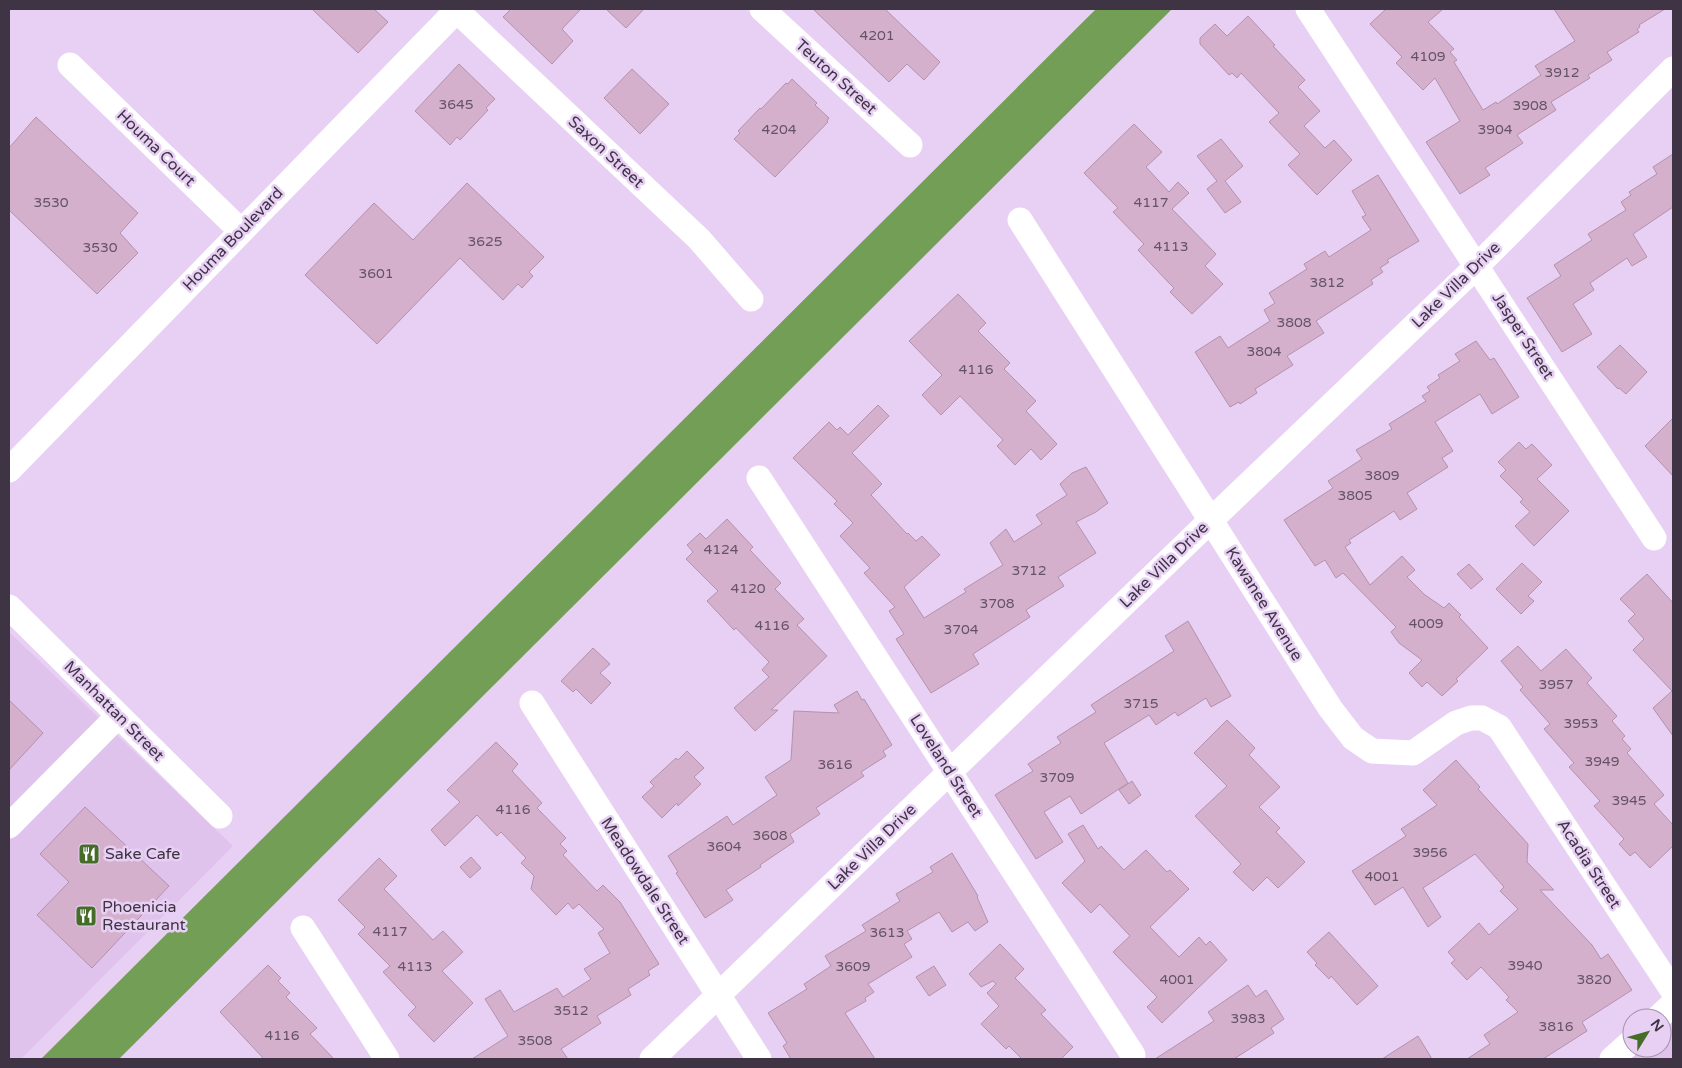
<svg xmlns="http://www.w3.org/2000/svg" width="1682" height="1068" font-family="'Varela Round',sans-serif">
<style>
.built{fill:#dfc3ed}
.water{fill:#729e55}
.building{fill:#d4b0cc;stroke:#b491ac}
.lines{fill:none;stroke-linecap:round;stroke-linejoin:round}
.minor{stroke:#fff;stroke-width:25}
.labels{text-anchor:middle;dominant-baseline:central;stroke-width:5;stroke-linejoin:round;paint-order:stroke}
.number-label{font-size:14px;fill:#645365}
.street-label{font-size:16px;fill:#3e3443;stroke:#e8d0f5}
.poi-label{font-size:16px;fill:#3e3443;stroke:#e8d0f5;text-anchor:start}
</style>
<rect width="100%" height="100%" fill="#e8d0f5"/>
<g class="built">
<path d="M9,632L233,846L21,1059H9Z"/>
<path d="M1673,1020V1059H1630L1643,1048H1662V1030Z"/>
</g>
<path class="water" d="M1096,9H1172L119,1059H41Z"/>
<g class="building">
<path d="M312,9H374L388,22L358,53Z"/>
<path d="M511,9H581L562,29L573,41L552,64L503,17Z"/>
<path d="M606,9H644L626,28Z"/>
<path d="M813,9H885L940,62L924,80L907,64L889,82Z"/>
<path d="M1386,9H1443L1428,22L1454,49L1450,52L1457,60L1454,62L1483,110L1496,102L1497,104L1541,75L1535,66L1575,41L1554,9H1665L1639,25L1640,27L1637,29L1639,32L1607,52L1612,60L1588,75L1590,78L1551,102L1556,110L1517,135L1523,143L1485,168L1490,175L1460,194L1426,142L1460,121L1435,78L1423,90L1396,63L1402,57L1370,24Z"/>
<path d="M1248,16L1275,45L1273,46L1305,80L1298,87L1320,111L1304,126L1325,148L1334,140L1352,160L1317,195L1288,165L1300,154L1269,122L1279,113L1241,73L1237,78L1232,73L1229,75L1200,44V38L1215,24L1227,36Z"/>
<path d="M459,64L495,99L486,108L488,110L460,140L457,137L450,145L415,111Z"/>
<path d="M632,69L669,104L640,134L604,98Z"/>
<path d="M792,79L817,103L815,105L829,118L827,121L828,122L775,177L734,139L740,133L738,131L760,108L761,109L786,83L788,84Z"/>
<path d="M36,117L138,213L120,233L138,253L97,294L9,210V148Z"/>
<path d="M1134,124L1162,152L1146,167L1169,192L1178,182L1189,193L1172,209L1216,254L1205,266L1223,284L1192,314L1170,292L1174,288L1168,282L1138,250L1144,244L1113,212L1118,208L1084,173Z"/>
<path d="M1221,139L1243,166L1225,181L1241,202L1225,213L1207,189L1217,181L1197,156Z"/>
<path d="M1673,154V207L1633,234L1647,257L1632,266L1627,258L1590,283L1594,290L1573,304L1592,334L1562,352L1527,298L1561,276L1554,265L1592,240L1588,234L1626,210L1621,202L1631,195L1629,192L1657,174L1653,167Z"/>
<path d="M1378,175L1419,241L1387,260L1389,262L1380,268L1383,272L1371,280L1373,284L1316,321L1324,333L1287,356L1293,365L1255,389L1257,393L1240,404L1239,402L1230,407L1195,352L1220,336L1228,348L1270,321L1264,310L1275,303L1269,293L1307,269L1304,264L1325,251L1329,257L1371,230L1362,217L1366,215L1352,191Z"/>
<path d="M467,183L544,257L529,272L533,276L522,288L518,284L503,300L460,258L377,344L305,275L374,203L413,240Z"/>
<path d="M958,294L986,323L978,331L1010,363L1004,369L1036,401L1026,411L1057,444L1041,460L1031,449L1015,465L997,446L1003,440L960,396L941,415L922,395L942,375L909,341Z"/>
<path d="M1476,341L1490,360L1494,358L1519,397L1492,414L1480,394L1435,422L1453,451L1442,458L1448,467L1407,493L1417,509L1400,520L1394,511L1349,540L1351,543L1345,547L1370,585L1402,556L1415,570L1407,577L1425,595L1444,608L1449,603L1461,615L1459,617L1488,648L1456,679L1458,681L1442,696L1427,682L1422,687L1409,673L1422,660L1399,643L1391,632L1396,627L1343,573L1336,578L1325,560L1315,566L1284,520L1333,488L1328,481L1362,459L1356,450L1392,429L1389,424L1426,401L1422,396L1430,391L1427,387L1440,378L1438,375L1460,361L1455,354Z"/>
<path d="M1620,345L1647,372L1626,394L1619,388L1618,389L1597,367Z"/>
<path d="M878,405L889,416L852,453L882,484L871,495L907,534L908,533L916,541L922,536L940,555L904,587L924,618L966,592L964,589L1003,565L990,543L1006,529L1014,542L1042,524L1036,515L1067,495L1060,484L1072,473L1086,467L1108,503L1096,512L1076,522L1096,553L1058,577L1064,586L1026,610L1030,617L973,654L979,664L931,693L896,639L904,634L889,611L895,607L864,573L870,568L840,536L853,523L834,504L837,501L793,458L829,422L837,430L840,427L848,435Z"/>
<path d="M1673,418V476L1645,446Z"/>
<path d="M1519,442L1526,449L1532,444L1552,465L1537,479L1569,511L1534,546L1515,526L1530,512L1520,502L1523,499L1500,476L1506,470L1498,462Z"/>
<path d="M727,519L753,547L750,550L781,583L775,589L804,619L797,625L827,656L771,710H778L755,731L734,708L769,677L762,670L769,662L736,628L734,630L707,601L718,591L686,559L693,552L687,545L700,533L706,539Z"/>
<path d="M1522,563L1542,582L1528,596L1534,601L1521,614L1496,589Z"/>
<path d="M1469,564L1483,579L1471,589L1457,574Z"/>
<path d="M1647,574L1673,603V736L1653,708L1672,691L1633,650L1644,639L1628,621L1635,614L1620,599Z"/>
<path d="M1188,621L1231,696L1211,707L1206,698L1178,716L1175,712L1156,725L1149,715L1104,743L1128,783L1081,814L1070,796L1044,812L1063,842L1036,859L995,795L1033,771L1028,764L1061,743L1057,737L1096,712L1091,705L1174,651L1165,636Z"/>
<path d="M1518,646L1541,671L1566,649L1592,678L1587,683L1617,716L1612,721L1625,736L1622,739L1631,749L1627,753L1664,795L1654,804L1673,825V846L1650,868L1635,852L1630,856L1619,844L1624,839L1594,806L1600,801L1569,767L1574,763L1544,729L1550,724L1520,690L1523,687L1501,661Z"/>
<path d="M593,648L610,664L600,673L611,683L591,704L576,689L573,692L561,681Z"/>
<path d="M857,691L862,700L864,699L892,745L883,751L886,756L861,772L864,776L816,808L820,814L790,834L794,842L760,865L761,867L726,890L733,900L705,918L676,873L678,872L668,856L727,816L733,825L777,795L765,777L791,760L794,711L839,713L834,705Z"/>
<path d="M9,700L43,733L9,770Z"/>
<path d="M1227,720L1255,748L1249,755L1280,787L1259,807L1280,828L1276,832L1305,862L1278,888L1267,877L1253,891L1233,872L1241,864L1195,816L1227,786L1194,753Z"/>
<path d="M496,742L518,764L512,771L542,803L537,808L566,838L560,844L567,851L563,855L597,891L603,885L620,902L659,964L648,971L650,975L628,989L631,995L597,1016L601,1023L561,1049L568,1059H472L508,1036L485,999L500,990L514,1012L557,988L563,997L591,979L584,969L610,953L598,933L604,929L579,904L573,909L568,903L556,915L531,889L534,876L521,863L526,858L501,832L497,836L477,815L445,846L431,830L460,802L447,790Z"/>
<path d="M687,751L704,768L694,777L701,784L678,806L677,803L662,818L642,797L654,786L650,782L676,758L678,760Z"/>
<path d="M1456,760L1480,787L1478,789L1528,844L1527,862L1554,890H1540L1592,945L1601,959L1608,954L1632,990L1582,1022L1587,1031L1543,1059H1467L1490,1044L1484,1035L1518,1012L1506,1000L1509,997L1481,967L1467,980L1451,963L1455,960L1448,952L1479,923L1489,935L1518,909L1500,891L1504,887L1475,854L1423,888L1441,917L1428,927L1403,887L1375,905L1352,871L1406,836L1401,829L1437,805L1423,790Z"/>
<path d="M1132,781L1141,795L1129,804L1119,790Z"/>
<path d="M85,807L169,886L92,968L37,915L69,882L40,854Z"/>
<path d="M1083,825L1098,849L1101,846L1124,870L1146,850L1167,872L1170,870L1189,889L1150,927L1179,957L1199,937L1206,945L1210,941L1227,960L1162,1023L1147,1007L1157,997L1113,952L1130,936L1100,904L1091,913L1062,883L1085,861L1068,834Z"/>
<path d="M952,853L978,896L977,897L988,922L975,931L968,922L952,932L939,912L907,931L912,939L904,944L912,957L868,984L874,992L865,998L866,1001L845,1013L875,1059H791L783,1046L787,1043L768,1013L807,989L804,984L831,966L825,956L866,931L862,925L900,901L896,894L933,872L930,867Z"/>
<path d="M471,857L481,868L470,878L460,867Z"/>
<path d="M379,858L397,876L384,889L433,940L443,931L463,952L442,971L473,1003L434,1042L408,1015L416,1007L383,972L390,966L358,934L365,927L338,900Z"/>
<path d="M1329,932L1378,986L1357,1005L1331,976L1329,979L1315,965L1317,963L1307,952Z"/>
<path d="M1000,944L1024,969L1015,978L1046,1010L1041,1014L1073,1047L1061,1059H1022L1009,1046L1006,1049L981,1024L999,1006L987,993L996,984L993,981L981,987L969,974Z"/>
<path d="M268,965L281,978L278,981L290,993L286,997L317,1028L310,1034L334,1059H264L220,1012Z"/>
<path d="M934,966L946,985L929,996L916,977Z"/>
<path d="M1248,985L1256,997L1266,990L1284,1019L1271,1028L1274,1033L1234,1059H1155L1214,1021L1208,1012Z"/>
<path d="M1418,1036L1432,1059H1382Z"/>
</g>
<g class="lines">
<g class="minor">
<path d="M455,9L699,239L751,299"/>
<path d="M762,9L910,145"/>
<path d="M1308,9L1654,538"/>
<path d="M70,65L241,231"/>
<path d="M1020,220L1330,708L1353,738L1372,751L1413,753L1456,723L1471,718H1482L1499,727L1673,991"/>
<path d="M9,470L458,9"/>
<path d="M759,478L1133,1055"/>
<path d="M9,607L220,816"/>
<path d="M532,703L759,1059"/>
<path d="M9,826L118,716"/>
<path d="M303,928L387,1059"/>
<path d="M1658,1018L1673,1004"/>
<path d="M652,1059L1211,520L1477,266L1673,69"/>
<path d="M1612,1059L1632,1041"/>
</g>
</g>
<defs>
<g id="restaurant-square" transform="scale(1.125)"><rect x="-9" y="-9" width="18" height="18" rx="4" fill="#456d28" stroke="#e8d0f5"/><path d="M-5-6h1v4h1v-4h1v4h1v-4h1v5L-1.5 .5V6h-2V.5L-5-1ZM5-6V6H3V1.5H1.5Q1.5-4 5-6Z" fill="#fff"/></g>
</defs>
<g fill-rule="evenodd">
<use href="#restaurant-square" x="89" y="854"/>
<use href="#restaurant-square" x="86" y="916"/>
</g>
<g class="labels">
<g class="number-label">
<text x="877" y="35">4201</text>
<text x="1428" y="56">4109</text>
<text x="1562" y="72">3912</text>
<text x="456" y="104">3645</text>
<text x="1530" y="105">3908</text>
<text x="779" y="129">4204</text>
<text x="1495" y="129">3904</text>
<text x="51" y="202">3530</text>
<text x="1151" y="202">4117</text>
<text x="485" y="241">3625</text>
<text x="1171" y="246">4113</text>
<text x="100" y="247">3530</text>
<text x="376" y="273">3601</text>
<text x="1327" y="282">3812</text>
<text x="1294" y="322">3808</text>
<text x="1264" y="351">3804</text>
<text x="976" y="369">4116</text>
<text x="1382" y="475">3809</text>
<text x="1355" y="495">3805</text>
<text x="721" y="549">4124</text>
<text x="1029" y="570">3712</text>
<text x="748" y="588">4120</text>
<text x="997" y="603">3708</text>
<text x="1426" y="623">4009</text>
<text x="772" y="625">4116</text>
<text x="961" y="629">3704</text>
<text x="1556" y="684">3957</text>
<text x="1141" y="703">3715</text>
<text x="1581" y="723">3953</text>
<text x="1602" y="761">3949</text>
<text x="835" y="764">3616</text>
<text x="1057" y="777">3709</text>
<text x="1629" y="800">3945</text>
<text x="513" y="809">4116</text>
<text x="770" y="835">3608</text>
<text x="724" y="846">3604</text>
<text x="1430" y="852">3956</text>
<text x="1382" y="876">4001</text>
<text x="390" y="931">4117</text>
<text x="887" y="932">3613</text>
<text x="1525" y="965">3940</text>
<text x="415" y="966">4113</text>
<text x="853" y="966">3609</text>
<text x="1177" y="979">4001</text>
<text x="1594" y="979">3820</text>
<text x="571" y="1010">3512</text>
<text x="1248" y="1018">3983</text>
<text x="1556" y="1026">3816</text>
<text x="282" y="1035">4116</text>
<text x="535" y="1040">3508</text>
</g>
<g class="street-label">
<text transform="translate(836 77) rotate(42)">Teuton Street</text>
<text transform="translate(156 148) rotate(44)">Houma Court</text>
<text transform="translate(606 152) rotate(43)">Saxon Street</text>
<text transform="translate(233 239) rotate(-46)">Houma Boulevard</text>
<text transform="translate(1456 285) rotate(-44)">Lake Villa Drive</text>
<text transform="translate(1523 336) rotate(57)">Jasper Street</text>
<text transform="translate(1164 565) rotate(-44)">Lake Villa Drive</text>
<text transform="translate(1264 604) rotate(58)">Kawanee Avenue</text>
<text transform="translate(114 711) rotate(45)">Manhattan Street</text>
<text transform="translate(946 766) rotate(57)">Loveland Street</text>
<text transform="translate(872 847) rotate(-44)">Lake Villa Drive</text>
<text transform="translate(1589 864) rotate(57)">Acadia Street</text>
<text transform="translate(645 881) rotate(57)">Meadowdale Street</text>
</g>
<g class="poi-label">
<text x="105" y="854">Sake Cafe</text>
<text x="102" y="907">Phoenicia<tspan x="102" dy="18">Restaurant</tspan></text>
</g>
</g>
<rect width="1682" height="1068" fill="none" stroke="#3e3443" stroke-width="20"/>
<g transform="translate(1647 1033) rotate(53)"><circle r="24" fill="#e8d0f5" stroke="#a492ae"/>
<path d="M0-4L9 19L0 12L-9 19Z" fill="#456d28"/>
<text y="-8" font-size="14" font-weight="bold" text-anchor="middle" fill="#3e3443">N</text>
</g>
</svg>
